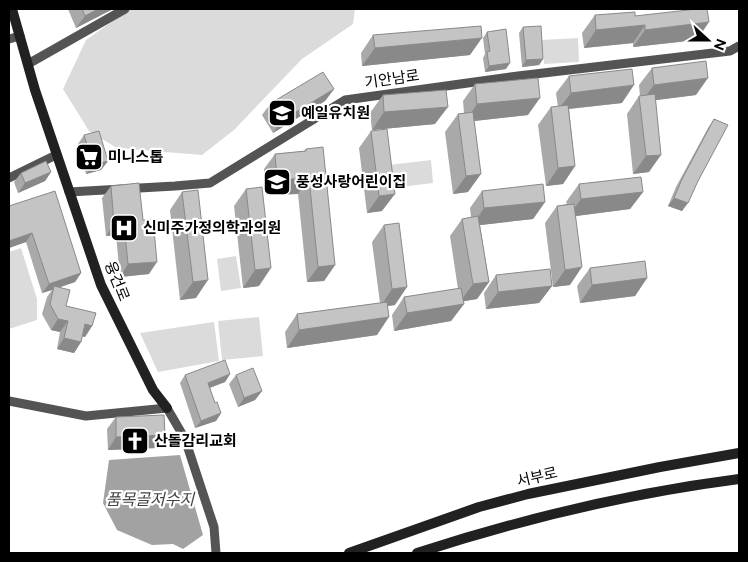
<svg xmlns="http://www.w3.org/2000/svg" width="748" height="562" font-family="Figtree,'Noto Sans KR',sans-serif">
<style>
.green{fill:#dbdbdb}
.water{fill:#a2a2a2}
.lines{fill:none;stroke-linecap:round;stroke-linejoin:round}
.street{stroke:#545454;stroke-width:9}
.secondary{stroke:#212121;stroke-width:10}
.wall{fill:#a9a9a9}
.shaded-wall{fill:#898989}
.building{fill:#c4c4c4;stroke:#898989}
.labels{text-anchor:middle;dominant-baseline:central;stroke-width:4.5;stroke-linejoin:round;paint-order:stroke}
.street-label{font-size:15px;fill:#000;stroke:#fff}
.poi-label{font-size:15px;font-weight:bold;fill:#000;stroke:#fff;text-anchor:start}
.water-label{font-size:16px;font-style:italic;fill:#434343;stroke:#fff}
</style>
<rect width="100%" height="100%" fill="#fff"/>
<g class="green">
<path d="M130,9H355L353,24L302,59L234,130L202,155L117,148L89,131L63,89L86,40Z"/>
<path d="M578,38L579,62L544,64L542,40Z"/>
<path d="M431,160L433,183L392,188L389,165Z"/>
<path d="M21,248L37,299V320L9,329V252Z"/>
<path d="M236,256L241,288L221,291L217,259Z"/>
<path d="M259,317L263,356L222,360L218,321Z"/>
<path d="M214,322L219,361L158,372L140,333Z"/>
</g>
<path class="water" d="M180,455L203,535L183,549L173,544L152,545L117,530L103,503L109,460Z"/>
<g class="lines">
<g class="street">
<path d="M9,39L20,36"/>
<path d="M28,64L125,9"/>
<path d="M9,178L56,155"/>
<path d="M69,192L175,186L210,183L345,100L518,76L730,51L739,46"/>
<path d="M9,401L86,416L167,408L185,439L214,527L216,553"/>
</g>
<g class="secondary">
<path d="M12,9L35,90L101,285L153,390L167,408"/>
<path d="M349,553L479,507L528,494L660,467L739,453"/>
<path d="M417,553C522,519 630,493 739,479"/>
</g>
</g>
<g class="wall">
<path d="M68,9H113L76,28Z"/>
<path d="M595,15L635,16L697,40L633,47V43L584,48L582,33Z"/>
<path d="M523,27L543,59L539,65L522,67L519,33Z"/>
<path d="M487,32L506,69L485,72L483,58L485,54L483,38Z"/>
<path d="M373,35L470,55L362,66L361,53Z"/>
<path d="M652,68L696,95L656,100L649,172L633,174L627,114L639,96H640L639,85Z"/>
<path d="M569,76L622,103L569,109L575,166L563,184L546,186L538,125L551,107H558L556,93Z"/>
<path d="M475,84L528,115L474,121L468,192L453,194L445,132L458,114L464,113L463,101Z"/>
<path d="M334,89L325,101L273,133L262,115L271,103Z"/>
<path d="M383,95L435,124L372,130L370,113Z"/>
<path d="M714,119L698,181L682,211L668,206L676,187L708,128Z"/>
<path d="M371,131L382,211L367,213L359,148Z"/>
<path d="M84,135L108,161L101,170L86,174L78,144Z"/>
<path d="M306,149L335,265L324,281L307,282L298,194L266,195L264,169L275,154L304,151Z"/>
<path d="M51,172L45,181L18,193L14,182L21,173Z"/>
<path d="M579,184L643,192L630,209L576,216L570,285L553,287L545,223L557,206L567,204L566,202Z"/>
<path d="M111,186L149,274L120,277L116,235L106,236L102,198Z"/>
<path d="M246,189L259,286L243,288L234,206Z"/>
<path d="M482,191L545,202L533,219L480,225L489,282L477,299L463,301L464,304L451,321L394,331L392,315L404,297L458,289L450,236L462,219L471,217L470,208Z"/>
<path d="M182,192L196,298L180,300L170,210Z"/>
<path d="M9,206L81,273L75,282L58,288L66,306L92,326L85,337L82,336L81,342L74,353L57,349L60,332L51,330L42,314L47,297L52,290L42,293L26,242L9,248Z"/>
<path d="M384,225L395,305L388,306L377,335L287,348L285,332L297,314L380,303L372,242Z"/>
<path d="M590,268L647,278L635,296L580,303L577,286Z"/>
<path d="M496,275L552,286L539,303L486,309L484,293Z"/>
<path d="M230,374L225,382L210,388L215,403L221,413L216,421L195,428L180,383L185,375Z"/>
<path d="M236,375L262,391L255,400L238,407L229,384Z"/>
<path d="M116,417L157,448L108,450L107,429Z"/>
</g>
<g class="shaded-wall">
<path d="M98,9H113L76,28L85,16Z"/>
<path d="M709,22L697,40L633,47L645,30Z"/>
<path d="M645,25L633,43L584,48L596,30Z"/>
<path d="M482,38L470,55L362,66L375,48Z"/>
<path d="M543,59L539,65L522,67L526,60Z"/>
<path d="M510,63L506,69L485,72L489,66Z"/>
<path d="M708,78L696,95L641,102L654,85Z"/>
<path d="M634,85L622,103L558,110L571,93Z"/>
<path d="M334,89L325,101L273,133L281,121Z"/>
<path d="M540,98L528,115L465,122L477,104Z"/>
<path d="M448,107L435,124L372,130L384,112Z"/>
<path d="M661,155L649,172L633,174L646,156Z"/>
<path d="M108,161L101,170L86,174L93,165Z"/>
<path d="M575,166L563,184L546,186L558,168Z"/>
<path d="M51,172L45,181L18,193L25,183Z"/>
<path d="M481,174L468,192L453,194L466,176Z"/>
<path d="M309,178L298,194L266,195L277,180Z"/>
<path d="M643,192L630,209L568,217L581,199Z"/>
<path d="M395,194L382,211L367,213L379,196Z"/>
<path d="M674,198L688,203L682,211L668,206Z"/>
<path d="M545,202L533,219L472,226L484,208Z"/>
<path d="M124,223L116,235L106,236L114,224Z"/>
<path d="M32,233L26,242L9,248V241Z"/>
<path d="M157,262L149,274L120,277L128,264Z"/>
<path d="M335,265L324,281L307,282L318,267Z"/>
<path d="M582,267L570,285L553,287L565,270Z"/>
<path d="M271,268L259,286L243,288L255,270Z"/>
<path d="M81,273L75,282L54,289V286L52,290L42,293L49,284Z"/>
<path d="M647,278L635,296L580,303L592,285Z"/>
<path d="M208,280L196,298L180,300L193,282Z"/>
<path d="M489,282L477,299L460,302L473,284Z"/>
<path d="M552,286L539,303L486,309L498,292Z"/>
<path d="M407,287L395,305L380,307L392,289Z"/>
<path d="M464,304L451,321L394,331L407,313Z"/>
<path d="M389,317L377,335L287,348L299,330Z"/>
<path d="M58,319L68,321L60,332L51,330Z"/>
<path d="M85,324L92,326L85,337L77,335Z"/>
<path d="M64,338L81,342L74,353L57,349Z"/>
<path d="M230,374L225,382L203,390L208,383Z"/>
<path d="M262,391L255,400L238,407L244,398Z"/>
<path d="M221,413L216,421L195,428L201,421Z"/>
<path d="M165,435L157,448L108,450L116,437Z"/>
</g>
<g class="building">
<path d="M82,9H98L85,16Z"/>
<path d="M697,9H707L709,22L645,30V25L596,30L595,15L635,12V16Z"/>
<path d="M481,26L482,38L375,48L373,35Z"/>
<path d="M541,26L543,59L526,60L523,27Z"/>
<path d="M506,29L510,63L489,66L487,52L490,51L487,32Z"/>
<path d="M706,61L708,78L654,85L652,68Z"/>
<path d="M632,69L634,85L571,93L569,76Z"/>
<path d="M323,72L334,89L281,121L271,103Z"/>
<path d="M538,78L540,98L477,104L475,84Z"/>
<path d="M446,90L448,107L384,112L383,95Z"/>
<path d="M655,94L661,155L646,156L639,96Z"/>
<path d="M568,105L575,166L558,168L551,107Z"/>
<path d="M473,112L481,174L466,176L458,114Z"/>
<path d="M714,119L728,125L698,181L688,203L674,198L682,179Z"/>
<path d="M387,129L395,194L379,196L371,131Z"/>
<path d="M99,131L108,161L93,165L84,135Z"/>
<path d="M323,147L335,265L318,267L309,178L277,180L275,154L306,151V149Z"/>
<path d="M46,161L51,172L25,183L21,173Z"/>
<path d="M641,177L643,192L581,199L579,184Z"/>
<path d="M139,183L143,220L153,219L157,262L128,264L124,223L114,224L111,186Z"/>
<path d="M543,184L545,202L484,208L482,191Z"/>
<path d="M262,187L271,268L255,270L246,189Z"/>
<path d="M198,190L208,280L193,282L182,192Z"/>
<path d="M55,191L81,273L49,284L32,233L9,241V206Z"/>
<path d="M574,204L582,267L565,270L557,206Z"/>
<path d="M478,216L489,282L473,284L462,219Z"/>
<path d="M399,223L407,287L392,289L384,225Z"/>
<path d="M645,261L647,278L592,285L590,268Z"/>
<path d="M550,269L552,286L498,292L496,275Z"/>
<path d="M54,286L70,290L66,306L96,313L92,326L85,324L81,342L64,338L68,321L58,319L50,304Z"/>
<path d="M461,288L464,304L407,313L404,297Z"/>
<path d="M387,302L389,317L299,330L297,314Z"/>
<path d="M225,360L230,374L208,383L215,403L217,402L221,413L201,421L185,375Z"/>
<path d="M253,368L262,391L244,398L236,375Z"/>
<path d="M164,415L165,435L116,437V417Z"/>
</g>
<defs>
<g id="school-square" transform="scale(1.4375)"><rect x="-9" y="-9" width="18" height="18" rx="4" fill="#000" stroke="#fff"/><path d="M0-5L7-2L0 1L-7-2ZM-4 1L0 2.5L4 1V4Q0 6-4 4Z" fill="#fff"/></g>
<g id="supermarket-square" transform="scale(1.4375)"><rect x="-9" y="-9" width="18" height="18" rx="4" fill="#000" stroke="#fff"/><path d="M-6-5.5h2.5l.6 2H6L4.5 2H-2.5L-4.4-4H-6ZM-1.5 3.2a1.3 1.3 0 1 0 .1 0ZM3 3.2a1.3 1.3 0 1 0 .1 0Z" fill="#fff"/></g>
<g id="hospital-square" transform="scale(1.4375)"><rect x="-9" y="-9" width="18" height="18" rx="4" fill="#000" stroke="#fff"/><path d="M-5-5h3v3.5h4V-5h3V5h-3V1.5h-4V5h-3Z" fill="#fff"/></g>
<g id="church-square" transform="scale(1.4375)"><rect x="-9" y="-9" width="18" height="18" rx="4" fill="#000" stroke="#fff"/><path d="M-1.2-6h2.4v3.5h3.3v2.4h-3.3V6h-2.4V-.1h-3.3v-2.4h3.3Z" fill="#fff"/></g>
</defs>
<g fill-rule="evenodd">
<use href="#school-square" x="282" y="113"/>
<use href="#supermarket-square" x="89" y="157"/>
<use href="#school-square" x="277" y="182"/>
<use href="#hospital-square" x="124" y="228"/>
<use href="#church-square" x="135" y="441"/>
</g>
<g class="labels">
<g class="street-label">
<text transform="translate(392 79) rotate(-8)">기안남로</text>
<text transform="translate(117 281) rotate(68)">융건로</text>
<text transform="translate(537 477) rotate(-13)">서부로</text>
</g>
<g class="poi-label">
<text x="301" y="113">예일유치원</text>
<text x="108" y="157">미니스톱</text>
<text x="296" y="182">풍성사랑어린이집</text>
<text x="143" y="228">신미주가정의학과의원</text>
<text x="154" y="441">산돌감리교회</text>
</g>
<g class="water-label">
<text x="150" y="499">품목골저수지</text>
</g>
</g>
<rect width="748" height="562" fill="none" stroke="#000000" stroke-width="20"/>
<g transform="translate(708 40) rotate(111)" stroke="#ffffff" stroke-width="4" paint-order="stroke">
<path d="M0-4L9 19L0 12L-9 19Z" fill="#000000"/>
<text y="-8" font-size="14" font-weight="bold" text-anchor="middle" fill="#000000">N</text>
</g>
</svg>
